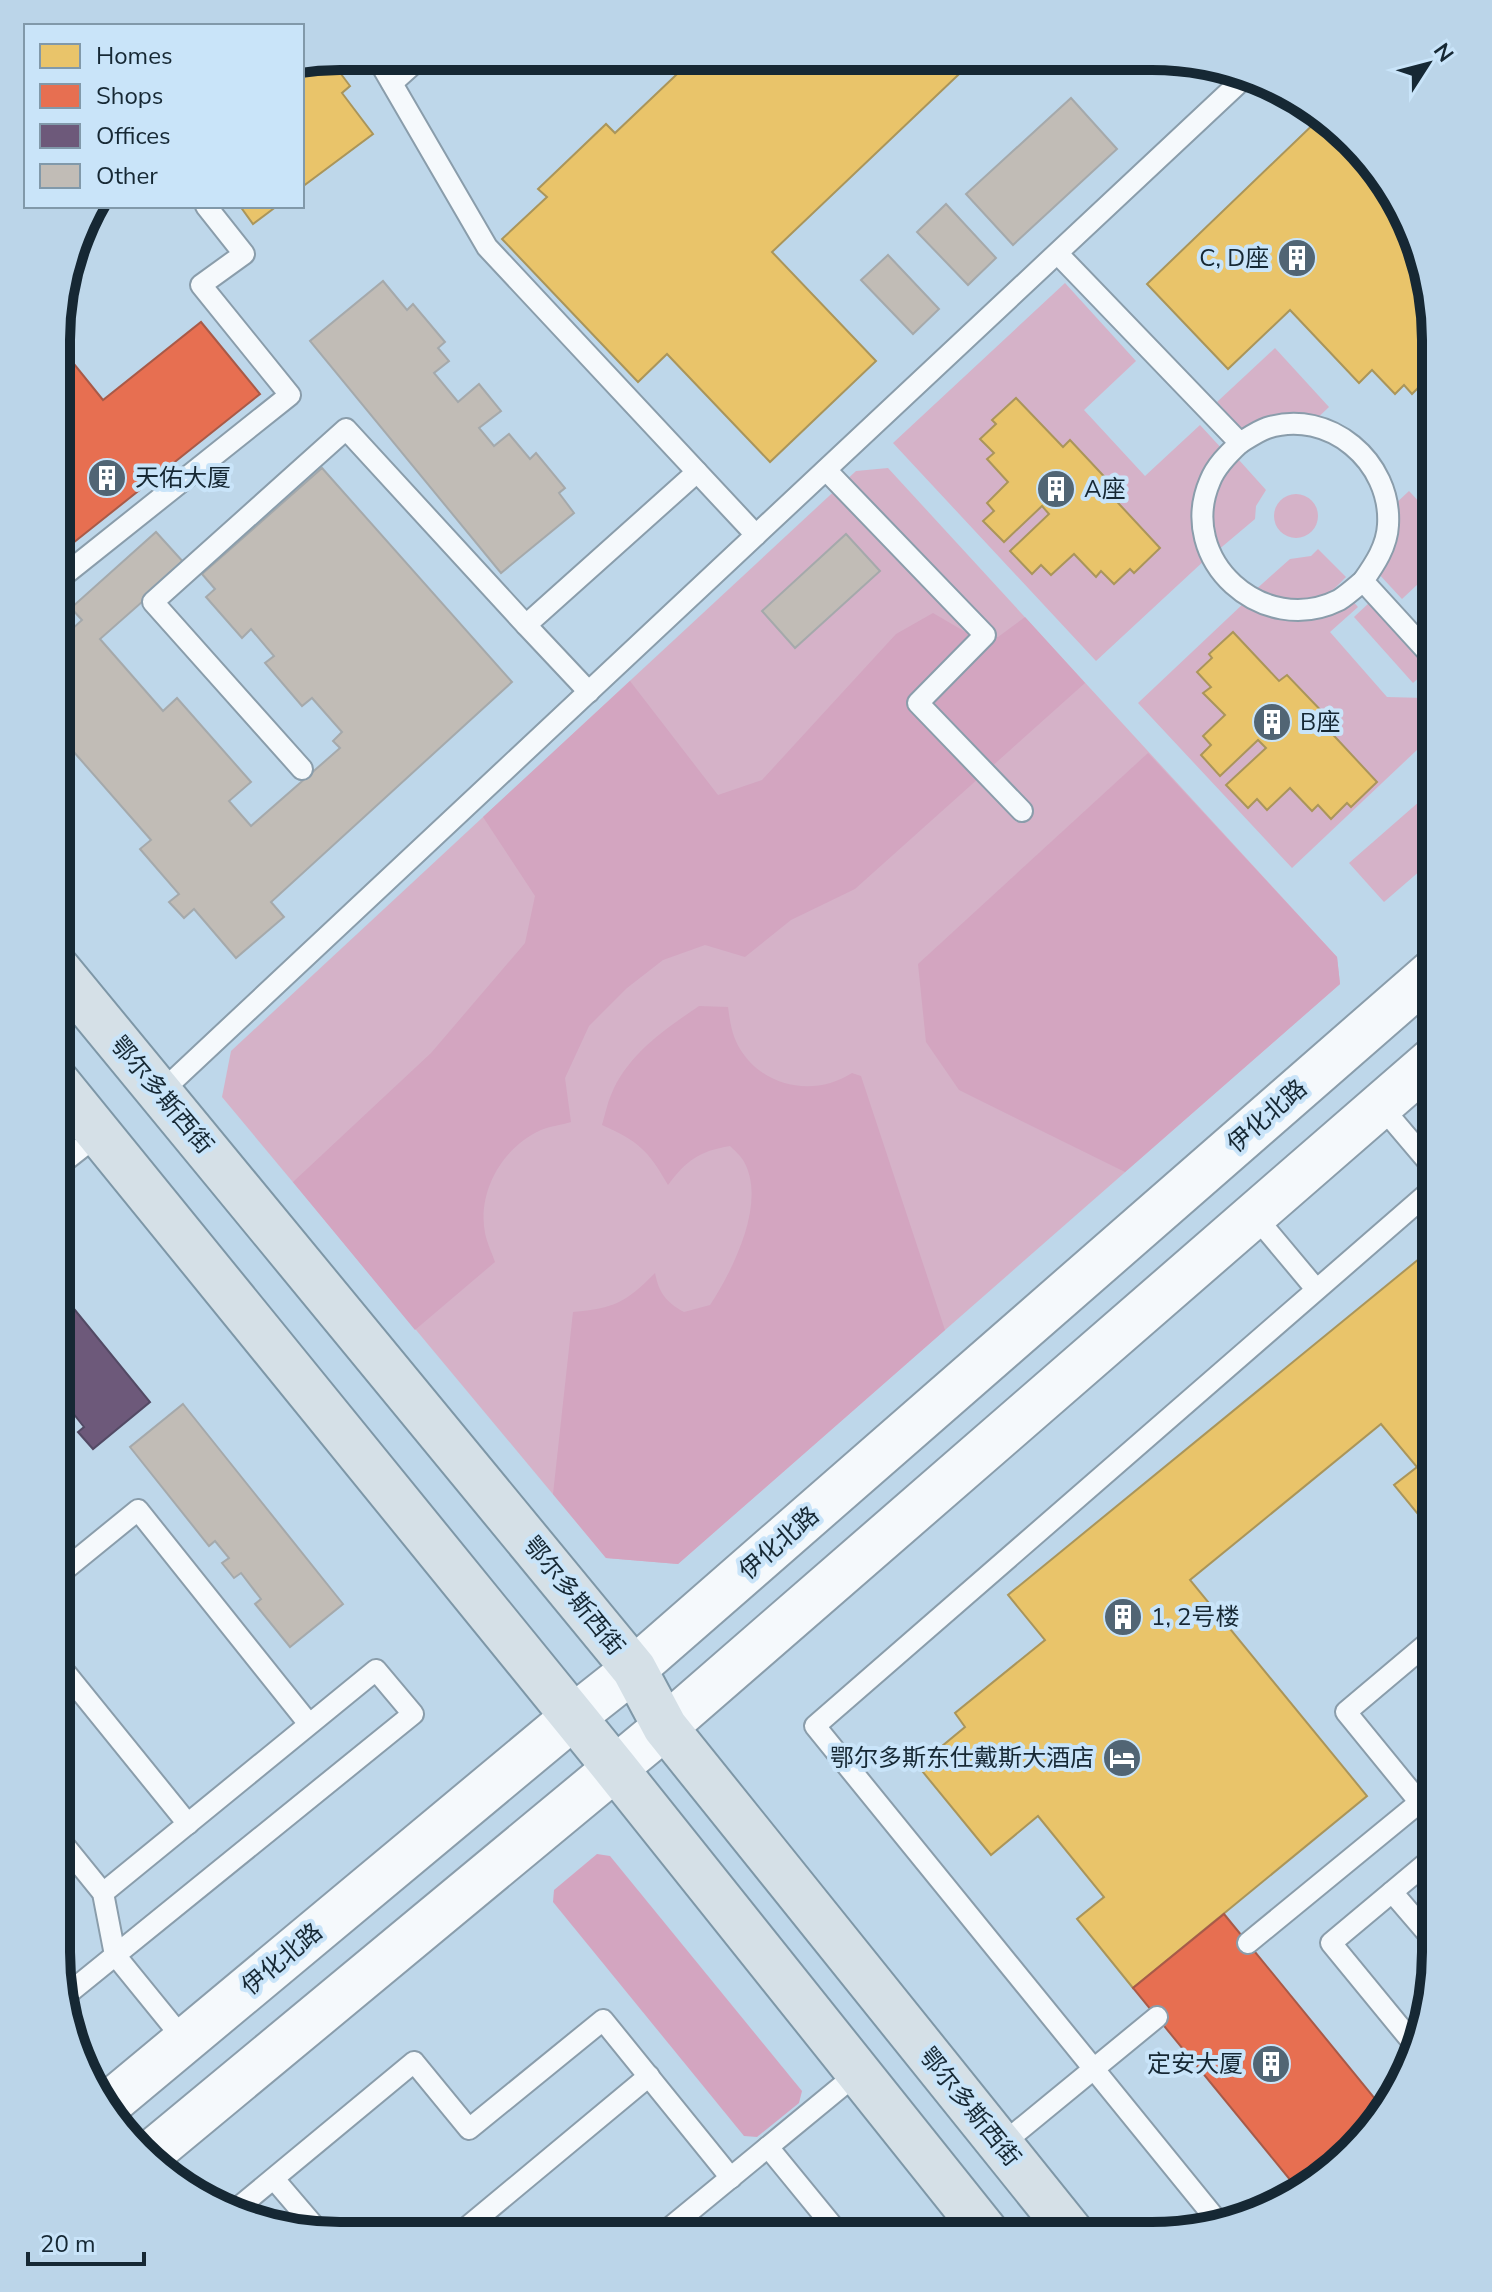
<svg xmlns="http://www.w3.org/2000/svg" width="1492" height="2292" font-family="'Nunito Sans','Noto Sans SC',sans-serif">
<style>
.green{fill:#d5b2c8}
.forest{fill:#d3a5c0}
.homes{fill:#e9c46a;stroke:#aa955a;stroke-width:2}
.shops{fill:#e76f51;stroke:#a85a48;stroke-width:2}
.offices{fill:#6d597a;stroke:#534a65;stroke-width:2}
.building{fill:#c1bcb6;stroke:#a5a9ab;stroke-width:2}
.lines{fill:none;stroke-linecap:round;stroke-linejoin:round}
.lane-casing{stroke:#8a9dab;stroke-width:24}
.secondary-casing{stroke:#8a9dab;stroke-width:48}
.primary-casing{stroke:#7e97a7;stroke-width:48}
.lane{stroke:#f5f9fc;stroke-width:20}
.secondary{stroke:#f5f9fc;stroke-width:44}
.primary{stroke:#d5e0e7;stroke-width:44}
.labels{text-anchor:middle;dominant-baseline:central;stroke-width:8;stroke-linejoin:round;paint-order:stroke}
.poi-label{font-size:24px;fill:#162834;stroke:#c9e4f9;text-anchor:start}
.street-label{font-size:24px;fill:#162834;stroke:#c9e4f9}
.rim{fill:none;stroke:#162834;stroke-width:10}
</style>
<rect width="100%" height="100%" fill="#bed7ea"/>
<g class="green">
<path d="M1065,283L1136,361L1084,410L1145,476L1200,425L1224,451L1210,471L1206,559L1096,661L893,443Z"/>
<path d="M1275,348L1329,407L1312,423L1247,434L1217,402Z"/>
<path d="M1239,460L1266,490L1256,506L1255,519L1217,551C1207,510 1209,490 1239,460Z"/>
<path d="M888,468L1337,957L1340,984L678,1564L606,1558L222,1097L231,1051L856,471Z"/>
<path d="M1409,491L1436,520V567L1402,599L1377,572L1392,507Z"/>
<circle cx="1296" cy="516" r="22"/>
<path d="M1318,549L1346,577C1340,583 1333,591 1325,594C1302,606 1276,600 1253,592L1290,559L1311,556Z"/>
<path d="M1351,599L1358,607L1330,632L1387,697L1425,698L1436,709V732L1292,868L1138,703L1245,602Z"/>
<path d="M1370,602L1430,668L1413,683L1354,617Z"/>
<path d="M1436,787V857L1384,902L1349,863Z"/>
</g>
<g class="forest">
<path d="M933,613L969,634L998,637L1025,617L1085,683L855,889L791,920L745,957L705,945L663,960L627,988L589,1026L565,1078L571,1122C562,1125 550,1126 541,1130C503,1147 477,1191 485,1233C487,1243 492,1253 495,1262L415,1330L293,1182L431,1053L525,943L535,896L483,817L630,681L718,795L762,780L896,634Z"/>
<path d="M1148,753L1337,957L1340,984L1125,1172L959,1090L926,1042L918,964Z"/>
<path d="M699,1006L728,1007C730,1022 732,1036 740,1049C764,1088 815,1097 852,1073L861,1076L945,1330L678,1564L606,1558L553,1494L573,1312C615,1308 625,1303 655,1273C659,1293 666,1302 684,1312L710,1305C733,1270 768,1201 743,1160C740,1155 734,1150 730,1146C699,1151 686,1161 668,1185C648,1150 638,1141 602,1125C605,1115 607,1104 611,1095C627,1055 665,1029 699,1006Z"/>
<path d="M597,1854L610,1856L802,2091L799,2103L757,2137L744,2136L553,1902L554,1890Z"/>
</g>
<g class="homes">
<path d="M695,57L976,58L772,252L876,361L770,462L667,354L638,382L502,239L547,197L538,189L606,124L615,133Z"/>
<path d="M329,58L350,86L342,93L373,134L302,187V64Z"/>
<path d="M1324,114L1414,231L1436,340V404L1419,387L1412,394L1404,385L1395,394L1372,370L1359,383L1290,310L1228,369L1147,284Z"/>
<path d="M240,206H277L253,224Z"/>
<path d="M1016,398L1063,447L1070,440L1113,486L1107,491L1160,548L1134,573L1130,569L1114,584L1101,571L1096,577L1074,554L1051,575L1041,565L1032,574L1010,551L1049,514L1042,506L1004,542L983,521L994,511L987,503L1008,482L987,459L994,453L980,439L996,424L992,420Z"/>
<path d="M1233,632L1279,681L1287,675L1330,720L1324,725L1377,782L1351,807L1347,803L1331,819L1318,805L1312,811L1290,788L1267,810L1257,799L1248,808L1226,785L1266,748L1258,740L1220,776L1201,755L1211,745L1203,736L1225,715L1203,693L1211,687L1197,672L1212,658L1209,654Z"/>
<path d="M1436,1245V1536L1394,1485L1417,1467L1381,1424L1190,1580L1367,1796L1133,1988L1077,1919L1104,1897L1038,1816L991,1855L918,1766L965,1727L955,1713L1045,1640L1008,1595Z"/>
</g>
<g class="shops">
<path d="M201,322L260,394L58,555V344L103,400Z"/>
<path d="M1224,1914L1385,2111L1378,2124L1296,2187L1133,1988Z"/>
</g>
<path class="offices" d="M57,1288L150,1402L93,1449L78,1432L84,1427L57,1393Z"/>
<g class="building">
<path d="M1071,98L1117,149L1013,245L966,194Z"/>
<path d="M946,204L996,258L968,285L917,232Z"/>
<path d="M888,255L939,309L913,334L861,280Z"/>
<path d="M383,281L407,310L413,304L445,342L438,348L449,361L434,373L458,402L479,384L501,411L479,428L494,446L509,434L530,459L536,453L565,488L559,493L574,513L501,573L310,341Z"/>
<path d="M322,468L512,682L271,902L284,917L236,958L194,909L184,918L169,902L179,894L140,849L151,840L73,751L62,760H58V642L82,620L71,608L156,532L185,564L100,639L163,711L177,698L251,782L229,801L251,826L340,748L333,741L342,732L312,698L302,706L265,663L274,656L251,629L242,638L206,597L215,589L202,574Z"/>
<path d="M846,534L880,571L795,648L762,611Z"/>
<path d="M183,1404L343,1604L290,1647L255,1604L261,1599L241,1573L234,1578L222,1563L229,1558L215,1541L209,1546L130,1447Z"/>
</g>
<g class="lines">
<g class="lane-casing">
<g id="lane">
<path d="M376,56L487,247L756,535"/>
<path d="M392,83L422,56"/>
<path d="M1058,254L1240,443C1248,438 1258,431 1267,428C1329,408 1392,462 1388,525C1387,546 1375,564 1363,581L1436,661"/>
<path d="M1240,443C1228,454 1216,466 1210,481C1176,560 1263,638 1339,600C1347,595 1356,587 1363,581"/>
<path d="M826,470L985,635L918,703L1022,811"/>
<path d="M58,580L290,395L201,285L244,254L206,206"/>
<path d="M589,692L526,625L697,472"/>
<path d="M302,769L153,602L346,429L526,625"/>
<path d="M160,1093L1242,80"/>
<path d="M1380,1105L1436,1171"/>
<path d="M57,1167L99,1134"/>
<path d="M1254,1215L1316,1289"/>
<path d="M57,1576L138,1510L309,1724"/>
<path d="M56,1661L188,1824"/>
<path d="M1435,1821L1346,1712L1435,1637"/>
<path d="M56,1835L103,1893L115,1955L185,2041"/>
<path d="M1392,1892L1435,1942"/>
<path d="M1248,1943L1420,1802"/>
<path d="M65,1996L413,1714L376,1670L103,1893"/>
<path d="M1418,2049L1331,1943L1435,1856"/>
<path d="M1001,2145L1157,2017"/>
<path d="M768,2147L840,2235"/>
<path d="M274,2179L321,2234"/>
<path d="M239,2207L414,2062L469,2129L603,2020L731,2178"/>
<path d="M1219,2223L815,1726L1436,1186"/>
<path d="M459,2234L649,2076"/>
<path d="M661,2235L859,2072"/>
</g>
</g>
<g class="secondary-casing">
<g id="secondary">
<path d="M110,2103L572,1718L634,1669L1436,969"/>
<path d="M150,2154L665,1727L1436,1057"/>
</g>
</g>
<g class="primary-casing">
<g id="primary">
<path d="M57,968L634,1669L665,1727L1074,2236"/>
<path d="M57,1082L615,1768L989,2236"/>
</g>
</g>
<use href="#lane" class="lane"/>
<use href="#secondary" class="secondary"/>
<use href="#primary" class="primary"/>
</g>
<defs>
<g id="building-disc" transform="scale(2)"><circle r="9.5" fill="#516574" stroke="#c9e4f9"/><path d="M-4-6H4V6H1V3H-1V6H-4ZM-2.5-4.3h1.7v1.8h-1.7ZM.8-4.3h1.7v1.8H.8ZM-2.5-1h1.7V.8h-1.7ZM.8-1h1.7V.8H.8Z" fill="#fff"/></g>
<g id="hotel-disc" transform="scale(2)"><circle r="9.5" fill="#516574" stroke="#c9e4f9"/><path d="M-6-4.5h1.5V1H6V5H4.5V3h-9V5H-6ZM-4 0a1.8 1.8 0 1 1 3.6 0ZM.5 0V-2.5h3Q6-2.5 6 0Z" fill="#fff"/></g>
</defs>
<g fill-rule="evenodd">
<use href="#building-disc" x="1297" y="258"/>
<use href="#building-disc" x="107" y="478"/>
<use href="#building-disc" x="1056" y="489"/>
<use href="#building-disc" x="1272" y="722"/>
<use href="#building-disc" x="1123" y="1617"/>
<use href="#hotel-disc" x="1122" y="1758"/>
<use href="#building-disc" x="1271" y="2064"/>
</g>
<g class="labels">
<g class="poi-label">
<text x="1269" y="258" text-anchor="end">C, D座</text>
<text x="135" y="478">天佑大厦</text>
<text x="1084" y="489">A座</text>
<text x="1300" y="722">B座</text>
<text x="1151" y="1617">1, 2号楼</text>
<text x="1094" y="1758" text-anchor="end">鄂尔多斯东仕戴斯大酒店</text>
<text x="1243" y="2064" text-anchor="end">定安大厦</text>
</g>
<g class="street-label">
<text transform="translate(162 1095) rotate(50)">鄂尔多斯西街</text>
<text transform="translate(1267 1116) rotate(-41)">伊化北路</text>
<text transform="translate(779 1543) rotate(-41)">伊化北路</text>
<text transform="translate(574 1596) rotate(51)">鄂尔多斯西街</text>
<text transform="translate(282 1959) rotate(-40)">伊化北路</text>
<text transform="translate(970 2107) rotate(51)">鄂尔多斯西街</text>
</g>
</g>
<path d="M0 0H1492V2292H0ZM340 70H1152A270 270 0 0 1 1422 340V1952A270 270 0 0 1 1152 2222H340A270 270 0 0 1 70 1952V340A270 270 0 0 1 340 70Z" fill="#bbd5e9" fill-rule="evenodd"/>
<path class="rim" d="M340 70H1152A270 270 0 0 1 1422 340V1952A270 270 0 0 1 1152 2222H340A270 270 0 0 1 70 1952V340A270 270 0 0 1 340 70Z"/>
<rect x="24" y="24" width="280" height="184" fill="#c9e4f9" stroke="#8199aa" stroke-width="2"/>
<rect x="40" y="44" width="40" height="24" fill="#e9c46a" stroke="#8199aa" stroke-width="2"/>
<text x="96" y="64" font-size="24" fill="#162834">Homes</text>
<rect x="40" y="84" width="40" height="24" fill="#e76f51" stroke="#8199aa" stroke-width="2"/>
<text x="96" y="104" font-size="24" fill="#162834">Shops</text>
<rect x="40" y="124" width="40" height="24" fill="#6d597a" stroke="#8199aa" stroke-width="2"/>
<text x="96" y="144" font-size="24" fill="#162834">Offices</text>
<rect x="40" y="164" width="40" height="24" fill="#c1bcb6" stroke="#8199aa" stroke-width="2"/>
<text x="96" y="184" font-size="24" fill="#162834">Other</text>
<g transform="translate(1428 64) rotate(54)" stroke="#c9e4f9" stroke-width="6" paint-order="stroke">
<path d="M0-6L14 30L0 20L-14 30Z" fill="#162834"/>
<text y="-12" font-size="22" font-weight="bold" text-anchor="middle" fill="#162834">N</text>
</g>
<path d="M28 2252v12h116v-12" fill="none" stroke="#162834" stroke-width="4"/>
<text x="40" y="2252" font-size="24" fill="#162834" stroke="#c9e4f9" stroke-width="6" paint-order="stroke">20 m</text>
</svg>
